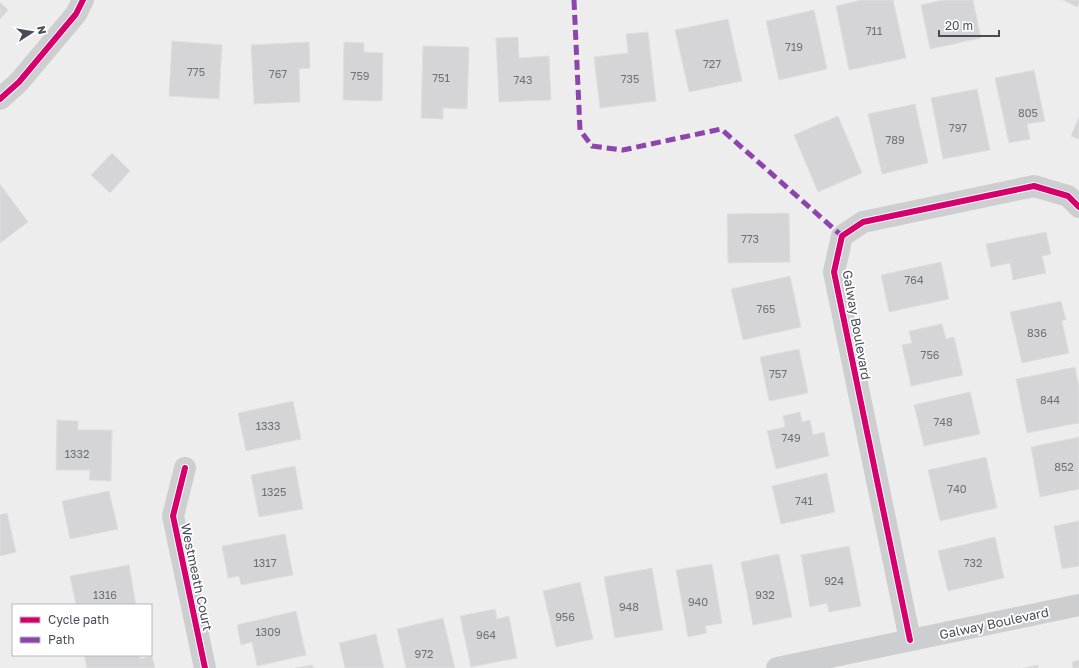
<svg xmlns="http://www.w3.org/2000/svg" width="1079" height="668" font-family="'Golos Text',sans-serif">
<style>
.building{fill:#d5d5d7;stroke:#dfdfe0}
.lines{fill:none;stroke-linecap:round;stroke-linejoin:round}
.minor{stroke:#ccced0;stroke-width:22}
.quiet{stroke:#8e44ad;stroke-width:5;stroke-dasharray:10 5;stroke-linecap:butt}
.cycleway-casing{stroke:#fff;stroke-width:8}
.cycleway{stroke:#d6006c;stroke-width:6}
.labels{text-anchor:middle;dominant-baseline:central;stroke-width:3.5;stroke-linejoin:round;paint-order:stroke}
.number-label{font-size:11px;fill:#6c7078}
.street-label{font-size:13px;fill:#474d57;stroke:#fff}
</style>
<rect width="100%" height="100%" fill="#eeeded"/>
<g class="building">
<path d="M861,0H893L906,58L849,70L836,6Z"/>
<path d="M943,0H973L981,38L930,49L921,5Z"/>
<path d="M1063,0H1079V3L1077,7Z"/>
<path d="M0,2L8,10L0,19Z"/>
<path d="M814,10L827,69L779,80L766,21Z"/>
<path d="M728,19L742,81L689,92L675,30Z"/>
<path d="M648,32L656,101L600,108L594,57L628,53L626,34Z"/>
<path d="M518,37L519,58L549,56L551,100L499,102L496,38Z"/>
<path d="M172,41L222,45L219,99L169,96Z"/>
<path d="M309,42L310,68L299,69L300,102L254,104L251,45Z"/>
<path d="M344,42L364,43V52L383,53L382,101L343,100Z"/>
<path d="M423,46L469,47L467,109L443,108V119L421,118Z"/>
<path d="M1034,70L1045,121L1027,124L1030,139L1009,143L995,78Z"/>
<path d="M977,89L990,150L943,159L931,98Z"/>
<path d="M915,104L928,163L882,174L868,114Z"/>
<path d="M838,116L862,173L818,192L794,135Z"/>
<path d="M1079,117V139L1071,136Z"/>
<path d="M112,153L130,171L110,193L91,175Z"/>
<path d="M0,184L28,222L0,243Z"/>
<path d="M789,213L790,262L728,263L727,214Z"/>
<path d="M1046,232L1051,254L1042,256L1046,273L1013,280L1010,263L991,267L986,244Z"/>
<path d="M941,262L949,299L889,312L881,275Z"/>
<path d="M790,276L801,327L743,340L731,289Z"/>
<path d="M1061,301L1066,320L1062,321L1069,353L1022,363L1010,312Z"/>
<path d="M942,324L946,339L954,337L963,375L911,386L902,345L912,343L909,331Z"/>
<path d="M799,349L808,393L769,401L760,357Z"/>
<path d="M1075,367L1079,387V423L1027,433L1016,379Z"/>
<path d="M970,392L980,434L924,446L914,405Z"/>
<path d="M293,401L301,439L246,451L238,413Z"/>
<path d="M800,412L802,422L810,420L813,435L824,432L829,456L776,469L767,431L785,427L783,416Z"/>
<path d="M57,420L78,421V430H112L111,481L89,480L90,470H56Z"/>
<path d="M1079,437V489L1040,497L1031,447Z"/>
<path d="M986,457L997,508L940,521L928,470Z"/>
<path d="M295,466L303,509L259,517L251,475Z"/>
<path d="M827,473L835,512L781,524L772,486Z"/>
<path d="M109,491L118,529L70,539L62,501Z"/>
<path d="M7,513L16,552L0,556V515Z"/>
<path d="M1079,521V566L1062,569L1054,526Z"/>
<path d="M285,534L293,575L241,585L239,576L228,578L222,546Z"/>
<path d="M995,537L1004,578L948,591L938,551Z"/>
<path d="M849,546L861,606L829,612L827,603L810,607L801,555Z"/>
<path d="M779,554L792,617L753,625L741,562Z"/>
<path d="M712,564L722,623L705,626L707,633L688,637L676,570Z"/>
<path d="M129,565L136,605H76L70,576Z"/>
<path d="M652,568L663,630L615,638L604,577Z"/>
<path d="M580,582L593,639L556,647L543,591Z"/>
<path d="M495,609L497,619L509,616L517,658L471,667L460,616Z"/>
<path d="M296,611L306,655L257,666L252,642L241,645L237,625Z"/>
<path d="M443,618L455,668H406L397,629Z"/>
<path d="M376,634L384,668H345L339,643Z"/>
<path d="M84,655H140V659L152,656L155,668H87Z"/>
<path d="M1079,660V668H1073L1072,662Z"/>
<path d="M313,665V668H295Z"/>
<path d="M1038,665V668H1023Z"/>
</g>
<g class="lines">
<g class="minor">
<path d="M0,99L19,82L76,14L83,0"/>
<path d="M185,468L173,516L205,668"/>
<path d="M910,640L834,272L842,236L863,222L1034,186L1068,196L1079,207"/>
<path d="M777,668L1079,605"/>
</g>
<path class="quiet" d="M574,0L580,130L592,146L623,150L721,129L842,236"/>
<g class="cycleway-casing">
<g id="cycleway">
<path d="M0,99L19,82L76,14L83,0"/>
<path d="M185,468L173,516L205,668"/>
<path d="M910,640L834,272L842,236L863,222L1034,186L1068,196L1079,207"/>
</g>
</g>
<use href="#cycleway" class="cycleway"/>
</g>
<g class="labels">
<g class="number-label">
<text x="874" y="30">711</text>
<text x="794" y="46">719</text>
<text x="712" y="63">727</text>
<text x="196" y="71">775</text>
<text x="278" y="73">767</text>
<text x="360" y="75">759</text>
<text x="441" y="77">751</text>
<text x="630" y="78">735</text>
<text x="523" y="79">743</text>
<text x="1028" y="112">805</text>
<text x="958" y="127">797</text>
<text x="895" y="139">789</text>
<text x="750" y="238">773</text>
<text x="914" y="279">764</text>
<text x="766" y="308">765</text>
<text x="1037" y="332">836</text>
<text x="930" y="354">756</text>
<text x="778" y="373">757</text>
<text x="1050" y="399">844</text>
<text x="943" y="421">748</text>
<text x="268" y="425">1333</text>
<text x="791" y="437">749</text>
<text x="77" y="453">1332</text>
<text x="1064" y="466">852</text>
<text x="957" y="488">740</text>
<text x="274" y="491">1325</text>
<text x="804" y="500">741</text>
<text x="265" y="562">1317</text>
<text x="973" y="562">732</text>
<text x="834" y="580">924</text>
<text x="105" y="594">1316</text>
<text x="765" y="594">932</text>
<text x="698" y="601">940</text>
<text x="629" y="606">948</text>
<text x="565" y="616">956</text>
<text x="268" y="631">1309</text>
<text x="486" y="634">964</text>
<text x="424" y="653">972</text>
</g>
<g class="street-label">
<text transform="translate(857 325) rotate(80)">Galway Boulevard</text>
<text transform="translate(197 577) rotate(78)">Westmeath Court</text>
<text transform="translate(994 623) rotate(-12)">Galway Boulevard</text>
</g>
</g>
<rect x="12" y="604" width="140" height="52" fill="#ffffff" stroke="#b5b8bc"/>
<rect x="20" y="617" width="20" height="6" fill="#d6006c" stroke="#b5b8bc"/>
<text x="48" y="624" font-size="12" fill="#474d57">Cycle path</text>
<rect x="20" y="637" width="20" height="6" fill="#8e44ad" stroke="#b5b8bc"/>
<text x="48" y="644" font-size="12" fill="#474d57">Path</text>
<g transform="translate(32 32) rotate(78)" stroke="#ffffff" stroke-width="3" paint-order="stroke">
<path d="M0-3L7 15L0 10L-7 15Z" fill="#474d57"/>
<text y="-6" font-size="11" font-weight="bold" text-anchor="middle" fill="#474d57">N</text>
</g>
<path d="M939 30v6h60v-6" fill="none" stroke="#474d57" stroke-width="2"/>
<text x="945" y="30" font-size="12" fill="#474d57" stroke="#ffffff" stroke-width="3" paint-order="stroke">20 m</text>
</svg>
